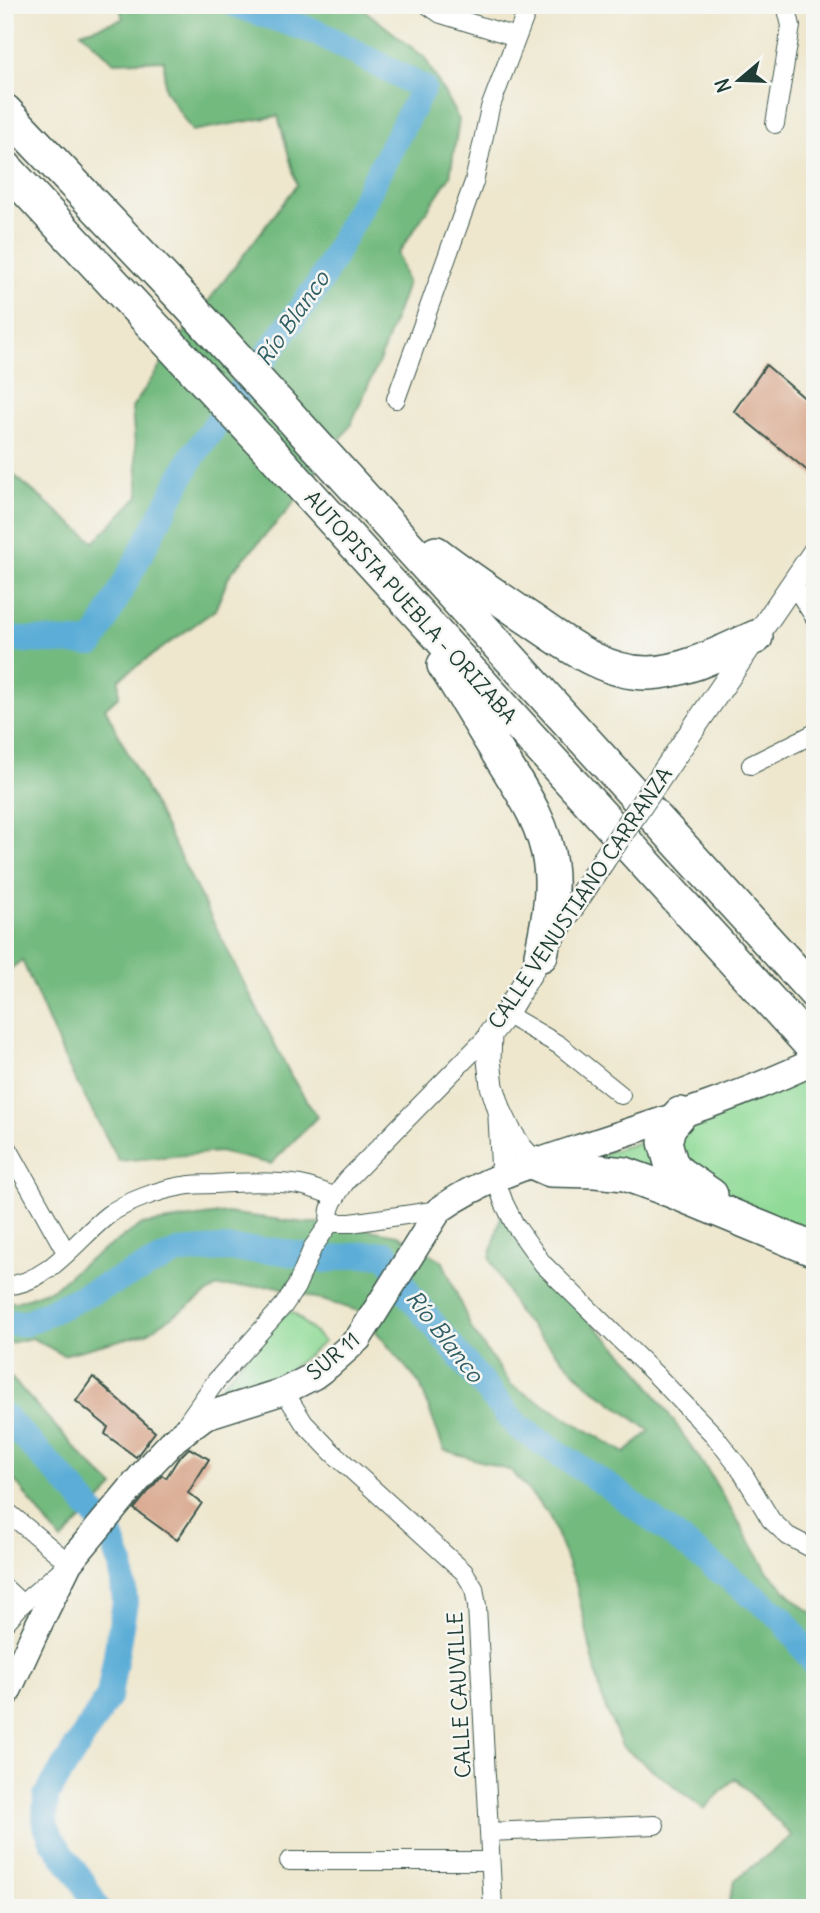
<svg xmlns="http://www.w3.org/2000/svg" width="820" height="1913" font-family="Delius,sans-serif">
<style>
.green{fill:#8fda96;stroke:#578c65;stroke-width:2}
.forest{fill:#73ba7f;stroke:#497c5a;stroke-width:2}
.lines{fill:none;stroke-linecap:round;stroke-linejoin:round}
.river{stroke:#5cadd7;stroke-width:26}
.building{fill:#d8a68b}
.minor-casing{stroke:#3e564b;stroke-width:20}
.tertiary-casing{stroke:#3e564b;stroke-width:25}
.secondary-casing{stroke:#3e564b;stroke-width:29}
.motorway-casing{stroke:#3e564b;stroke-width:36}
.minor{stroke:#fff;stroke-width:18}
.tertiary{stroke:#fff;stroke-width:23}
.secondary{stroke:#fff;stroke-width:26}
.motorway{stroke:#fff;stroke-width:33}
.tertiary-bridge-casing{stroke:#3e564b;stroke-width:25;stroke-linecap:butt}
.tertiary-bridge{stroke:#fff;stroke-width:23}
.labels{text-anchor:middle;dominant-baseline:central;stroke-width:5;stroke-linejoin:round;paint-order:stroke}
.street-label{font-size:21px;fill:#1f3d34;stroke:#f6f6f2}
.water-label{font-size:23px;font-style:italic;fill:#315f65;stroke:#f6f6f2}
</style>
<rect width="100%" height="100%" fill="#f6f6f2"/>
<filter id="ink" filterUnits="userSpaceOnUse"><feTurbulence type="fractalNoise" baseFrequency=".0143" numOctaves="2"/><feDisplacementMap in="SourceGraphic" scale="14" xChannelSelector="R" yChannelSelector="G"/><feConvolveMatrix kernelMatrix="1 2 1 2 8 2 1 2 1" color-interpolation-filters="sRGB"/></filter>
<filter id="wash" filterUnits="userSpaceOnUse"><feTurbulence type="fractalNoise" baseFrequency=".00686" numOctaves="4" result="noise"/><feDisplacementMap in="SourceGraphic" scale="28" xChannelSelector="R" yChannelSelector="G"/><feGaussianBlur stdDeviation="1.57" result="paint"/><feColorMatrix in="noise" values="0 0 0 0 0 0 0 0 0 0 0 0 0 0 0 0 0 1.4 0 .05"/><feComposite in="paint" operator="in"/></filter>
<g filter="url(#wash)">
<rect width="100%" height="100%" fill="#eee7ce"/>
<g class="green">
<path d="M815,1073V1240L731,1199L690,1175L674,1136L683,1128Z"/>
<path d="M654,1138L665,1173L565,1165Z"/>
<path d="M293,1312L324,1342L284,1374L214,1395L280,1314Z"/>
</g>
<g class="forest">
<path d="M119,5H358L425,58L459,120L450,176L398,254L407,284L381,357L350,426L289,509L230,574L215,610L119,679V696L105,708L291,1076L317,1117L271,1164L219,1152L119,1161L67,1064L22,960L5,973V468L94,542L139,496L132,408L174,346L297,185L278,116L192,131L165,90L164,60L114,62L81,32L123,19Z"/>
<path d="M502,1212L528,1260L635,1365L710,1474L767,1571L797,1602L815,1615V1908H727L735,1880L792,1836L735,1778L704,1809L622,1746L602,1699L576,1584L549,1515L512,1471L444,1450L420,1384L359,1311L275,1286L217,1287L147,1333L63,1355L32,1338L5,1344V1301L16,1302L53,1289L80,1266L141,1225L226,1213L306,1223H330L398,1235L443,1262L472,1330L511,1385L625,1453L650,1431L588,1385L518,1313L490,1258Z"/>
<path d="M5,1371L86,1460L114,1487L61,1541L5,1468Z"/>
</g>
<g class="lines">
<g class="river">
<path d="M5,639L93,643L192,457L319,284L423,88L319,33L236,5"/>
<path d="M5,1323H26L178,1252L220,1249L278,1251L326,1260L356,1255L387,1254L410,1296L517,1426L614,1490L782,1618L815,1664"/>
<path d="M5,1417L73,1489L110,1533L121,1564L125,1602L109,1696L46,1796L45,1824L53,1841L83,1882L97,1908"/>
</g>
</g>
<g id="blocks">
<g class="building">
<path d="M766,365L815,407V477L734,411Z"/>
<path d="M93,1377L155,1432L136,1457L105,1434L108,1427L76,1401Z"/>
<path d="M189,1448L209,1459L188,1493L202,1503L177,1540L134,1509L162,1475L166,1478L178,1459Z"/>
</g>
</g>
</g>
<g filter="url(#ink)">
<use href="#blocks" fill-opacity="0" stroke="#3e564b" stroke-width="2"/>
<g class="lines">
<g class="minor-casing">
<g id="minor">
<path d="M428,5L441,14L516,37"/>
<path d="M775,124L791,26L786,5"/>
<path d="M396,399L474,182L490,108L529,5"/>
<path d="M792,582L815,618"/>
<path d="M751,765L815,733"/>
<path d="M506,1014L559,1045L621,1095"/>
<path d="M5,1143L66,1252"/>
<path d="M495,1178L504,1203L515,1225L543,1264L658,1377L714,1435L741,1470L771,1520L788,1536L815,1550"/>
<path d="M330,1223C326,1206 338,1194 347,1180L490,1034"/>
<path d="M330,1223H351L439,1210"/>
<path d="M5,1286C49,1283 76,1240 108,1215C125,1202 162,1189 183,1186C193,1184 204,1184 215,1184C243,1182 273,1181 300,1185C312,1187 325,1193 336,1197"/>
<path d="M284,1391L304,1423L332,1452L464,1572L474,1588L477,1606L493,1908"/>
<path d="M188,1421L216,1381L284,1305L296,1287L313,1247L330,1223"/>
<path d="M5,1510L69,1563L22,1604L5,1623"/>
<path d="M5,1588L22,1604"/>
<path d="M489,1832L655,1825"/>
<path d="M289,1861H490"/>
</g>
</g>
<g class="tertiary-casing">
<g id="tertiary">
<path d="M676,754L815,551"/>
<path d="M500,1118L503,1175"/>
<path d="M534,1163L520,1147L509,1130L500,1111L492,1086L489,1060L490,1034L506,1014L541,955L603,861"/>
</g>
</g>
<g class="secondary-casing">
<path id="secondary" d="M5,1697L38,1626L69,1563L153,1462L175,1439L205,1416L284,1391L314,1376L329,1365L358,1339L439,1210C487,1176 544,1160 600,1141C672,1118 746,1094 815,1061"/>
</g>
<g class="motorway-casing">
<g id="motorway">
<path d="M5,111L186,302L815,993"/>
<path d="M5,167L270,451L815,1050"/>
<path d="M436,553C466,576 497,597 528,618C564,642 603,674 649,673C686,672 723,651 756,637"/>
<path d="M444,665C462,692 478,721 495,748C517,784 545,822 550,865C554,896 547,925 541,955"/>
<path d="M680,1114L669,1127L667,1135L665,1142L671,1163L679,1173L711,1195"/>
<path d="M534,1163L550,1170L595,1171L625,1174L672,1191L815,1250"/>
</g>
</g>
<use href="#minor" class="minor"/>
<use href="#tertiary" class="tertiary"/>
<use href="#secondary" class="secondary"/>
<use href="#motorway" class="motorway"/>
<g class="tertiary-bridge-casing">
<path id="tertiary-bridge" d="M603,861L676,754"/>
</g>
<use href="#tertiary-bridge" class="tertiary-bridge"/>
</g>
</g>
<g class="labels">
<g class="street-label">
<text transform="translate(411 607) rotate(48)">AUTOPISTA PUEBLA - ORIZABA</text>
<text transform="translate(580 898) rotate(-56)">CALLE VENUSTIANO CARRANZA</text>
<text transform="translate(333 1356) rotate(-40)">SUR 11</text>
<text transform="translate(459 1695) rotate(-93)">CALLE CAUVILLE</text>
</g>
<g class="water-label">
<text transform="translate(292 318) rotate(-55)">Río Blanco</text>
<text transform="translate(445 1336) rotate(52)">Río Blanco</text>
</g>
</g>
<rect width="820" height="1913" fill="none" stroke="#f6f6f2" stroke-width="28"/>
<g transform="translate(739 80) rotate(251)" stroke="#f6f6f2" stroke-width="5" paint-order="stroke">
<path d="M0-5L12 26L0 18L-12 26Z" fill="#1f3d34"/>
<text y="-10" font-size="19" font-weight="bold" text-anchor="middle" fill="#1f3d34">N</text>
</g>
</svg>
